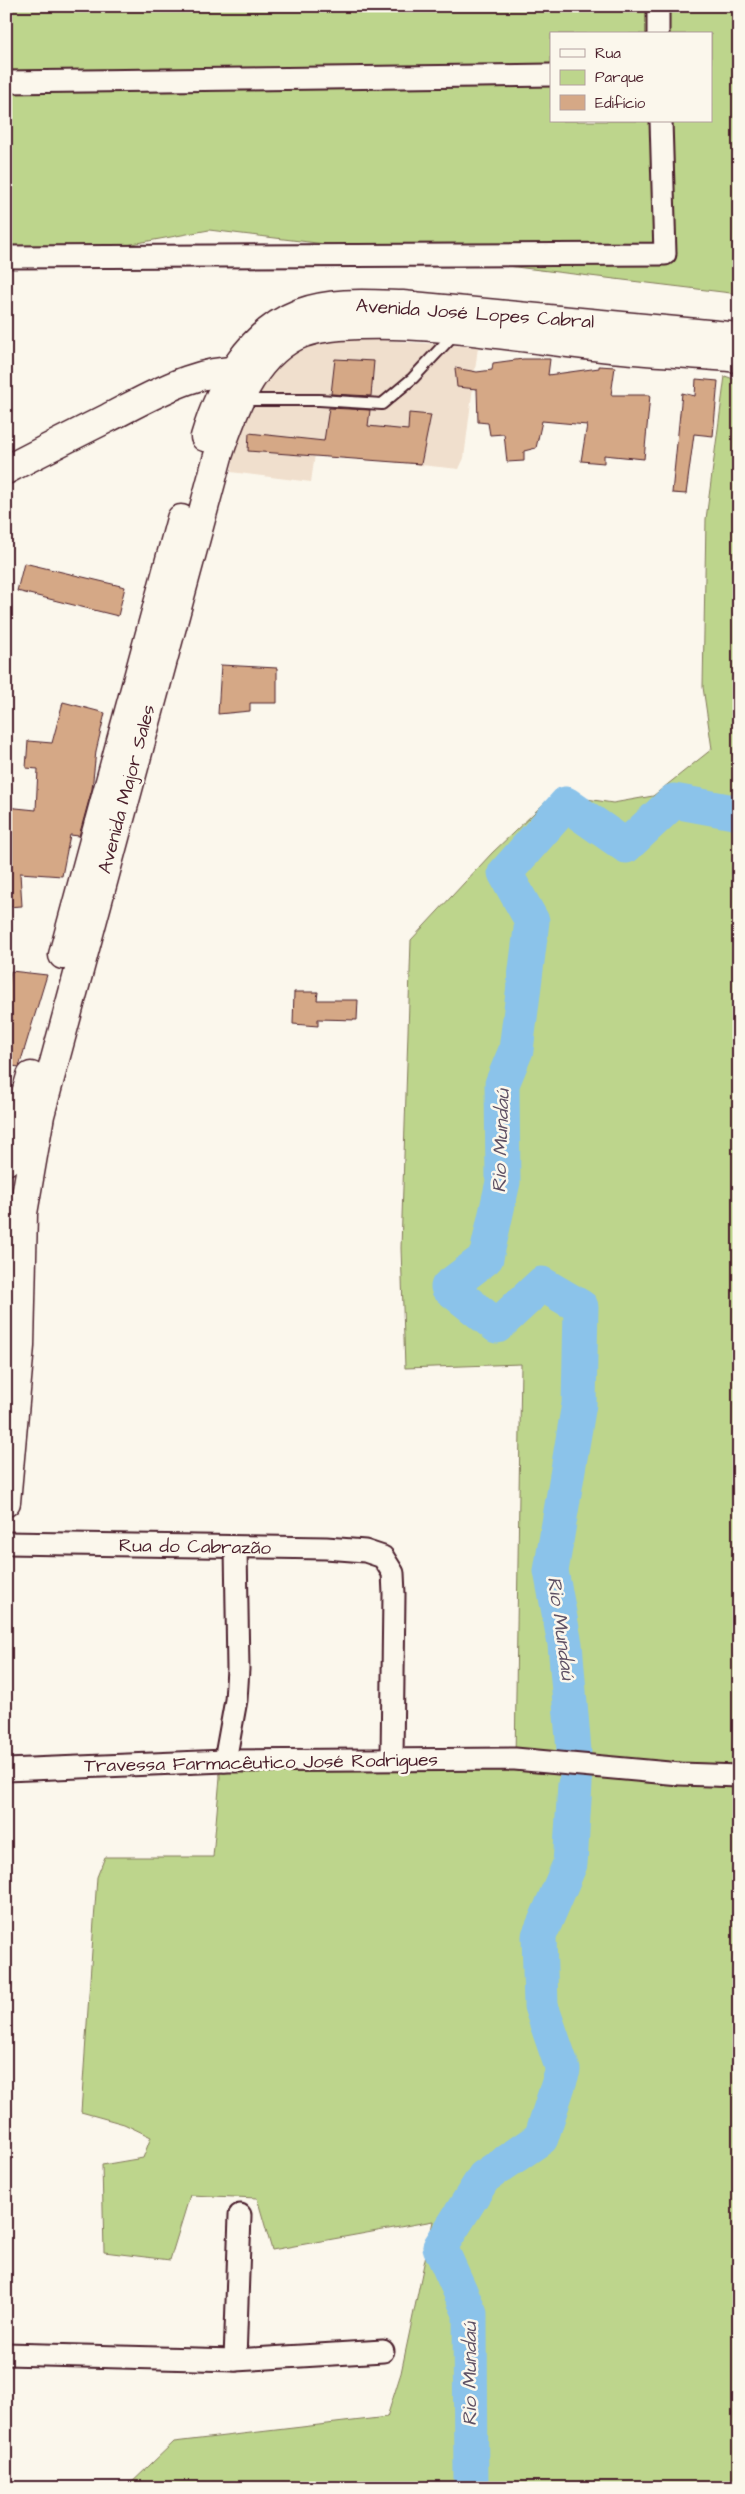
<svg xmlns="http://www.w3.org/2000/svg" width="745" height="2494" font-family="'Architects Daughter',sans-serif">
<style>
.built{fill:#f0dfcd}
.green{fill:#bdd58c;stroke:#847a5c;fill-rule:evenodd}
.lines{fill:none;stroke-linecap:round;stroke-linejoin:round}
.river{stroke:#8bc3ea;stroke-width:35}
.building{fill:#d5a886;stroke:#4a1f2b}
.lane-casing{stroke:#4a1f2b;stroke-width:14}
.street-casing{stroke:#4a1f2b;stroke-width:25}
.secondary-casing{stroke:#4a1f2b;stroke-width:31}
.primary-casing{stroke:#4a1f2b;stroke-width:31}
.lane{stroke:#fbf7ec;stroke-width:10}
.street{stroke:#fbf7ec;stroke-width:21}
.secondary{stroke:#fbf7ec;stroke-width:28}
.primary{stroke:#fbf7ec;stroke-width:28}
.labels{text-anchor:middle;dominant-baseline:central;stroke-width:5;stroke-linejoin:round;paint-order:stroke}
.street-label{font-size:19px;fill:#4a1f2b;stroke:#fbf7ec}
.water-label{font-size:20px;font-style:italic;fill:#5e5064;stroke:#fbf7ec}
</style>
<rect width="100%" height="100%" fill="#fbf7ec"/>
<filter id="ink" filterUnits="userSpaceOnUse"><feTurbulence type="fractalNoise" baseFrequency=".02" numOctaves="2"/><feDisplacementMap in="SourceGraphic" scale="10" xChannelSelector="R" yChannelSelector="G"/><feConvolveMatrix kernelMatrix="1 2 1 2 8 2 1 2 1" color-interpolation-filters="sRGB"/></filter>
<g filter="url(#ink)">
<path class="built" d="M353,338L478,347L464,458L459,469L315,454L311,482L231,472L240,421L266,374L301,347Z"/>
<g class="green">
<path d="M6,6H739V294L209,230L6,267ZM551,34H711V121H551Z"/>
<path d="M725,376L739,381V2488H126L174,2442L387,2417L401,2373L433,2221L272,2250L257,2198L190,2195L170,2260L104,2252L102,2165L143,2158L151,2137L124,2124L81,2112L97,1877L105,1857H213L220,1777L219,1762L515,1759L521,1364L405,1368L401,1248L411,940L492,853L554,794L613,803L653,796L712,749L703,687L706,519Z"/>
</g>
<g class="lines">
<g class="river">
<path d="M574,1751L565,1644L551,1571L579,1404L581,1307L542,1284L497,1326L448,1287L486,1258L503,1182L502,1084L516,1050L532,921L505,873L566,804L626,846L674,801L739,813"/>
<path d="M471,2488L470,2313L440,2247L484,2177L541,2138L563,2070L541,2006L539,1936L570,1864L575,1784"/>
</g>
</g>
<g class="building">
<path d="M335,359L374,361L371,396L331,394Z"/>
<path d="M523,359H550L548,375L599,368V366L615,367L611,395H650L644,459L604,455V463L581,461L587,425L542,421L536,448L524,451V461L507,462L504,434L490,435L488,423L478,422L477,389L457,387L455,368L477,372L492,370L493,363Z"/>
<path d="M696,379L718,381L713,436L694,434L686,494L672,493L682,393L695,396Z"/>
<path d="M329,408L370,410L368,426L408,430L409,413L431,415L421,464L248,451L249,433L324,441Z"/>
<path d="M24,563L125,587L118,616L17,591Z"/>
<path d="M221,665L277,668V703H250V711L218,714Z"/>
<path d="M63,702L105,713L96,751L92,789L79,836L70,835L62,876L20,873L22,906L6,907V807L36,810L38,769L26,768L28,741L52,743Z"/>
<path d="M11,971L47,975L19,1067L6,1065V989H8Z"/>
<path d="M294,992H318L317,1000H358L357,1020L318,1019V1026L293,1024Z"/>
</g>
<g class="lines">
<g class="lane-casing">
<path id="lane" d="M242,400H319L382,404L413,378L456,332"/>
</g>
<g class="street-casing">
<g id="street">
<path d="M658,6V34"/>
<path d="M6,82L551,75"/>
<path d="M6,257L665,254L661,121"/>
<path d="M6,1543L326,1548L365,1551L383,1557L393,1573L394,1594L392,1758"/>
<path d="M225,1761L236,1700L238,1669L236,1548"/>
<path d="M6,1770L225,1761L515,1759L680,1774L739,1776"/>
<path d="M6,2354L235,2360L383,2351"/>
<path d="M235,2360L240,2215"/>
</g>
</g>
<g class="secondary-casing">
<path id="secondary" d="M6,470C40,452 74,435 108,418C153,395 203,364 254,372"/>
</g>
<g class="primary-casing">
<g id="primary">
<path d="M205,437C220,387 248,333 300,313C331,301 369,304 402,305L739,337"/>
<path d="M63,955L181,519"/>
<path d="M6,1161L31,1076"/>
<path d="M6,1502L20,1346L23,1213L40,1115L218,456C233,411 251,359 296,336C315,327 339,326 359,325C444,322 527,340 611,348C653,352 696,354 739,358"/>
</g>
</g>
<use href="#lane" class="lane"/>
<use href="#street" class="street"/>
<use href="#secondary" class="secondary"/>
<use href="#primary" class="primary"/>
</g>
</g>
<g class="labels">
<g class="street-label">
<text transform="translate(475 314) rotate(4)">Avenida José Lopes Cabral</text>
<text transform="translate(127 789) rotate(-75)">Avenida Major Sales</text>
<text transform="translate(195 1547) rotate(1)">Rua do Cabrazão</text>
<text transform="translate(261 1763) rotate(-1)">Travessa Farmacêutico José Rodrigues</text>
</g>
<g class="water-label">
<text transform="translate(501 1141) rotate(-88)">Rio Mundaú</text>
<text transform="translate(561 1628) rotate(82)">Rio Mundaú</text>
<text transform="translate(470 2374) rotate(-90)">Rio Mundaú</text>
</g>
</g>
<rect width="745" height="2494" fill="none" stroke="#fbf7ec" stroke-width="25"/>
<rect x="12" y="12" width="720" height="2469" fill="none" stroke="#4a1f2b" stroke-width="2" filter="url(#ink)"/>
<rect x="550" y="32" width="162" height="90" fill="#fbf7ec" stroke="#b4a19f"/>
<rect x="560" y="49" width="25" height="8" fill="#fbf7ec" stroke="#b4a19f"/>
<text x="595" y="58" font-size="15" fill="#4a1f2b">Rua</text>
<rect x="560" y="70" width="25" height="15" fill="#bdd58c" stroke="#b4a19f"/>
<text x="595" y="82" font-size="15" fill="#4a1f2b">Parque</text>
<rect x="560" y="95" width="25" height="15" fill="#d5a886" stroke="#b4a19f"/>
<text x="595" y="108" font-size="15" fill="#4a1f2b">Edifício</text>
</svg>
